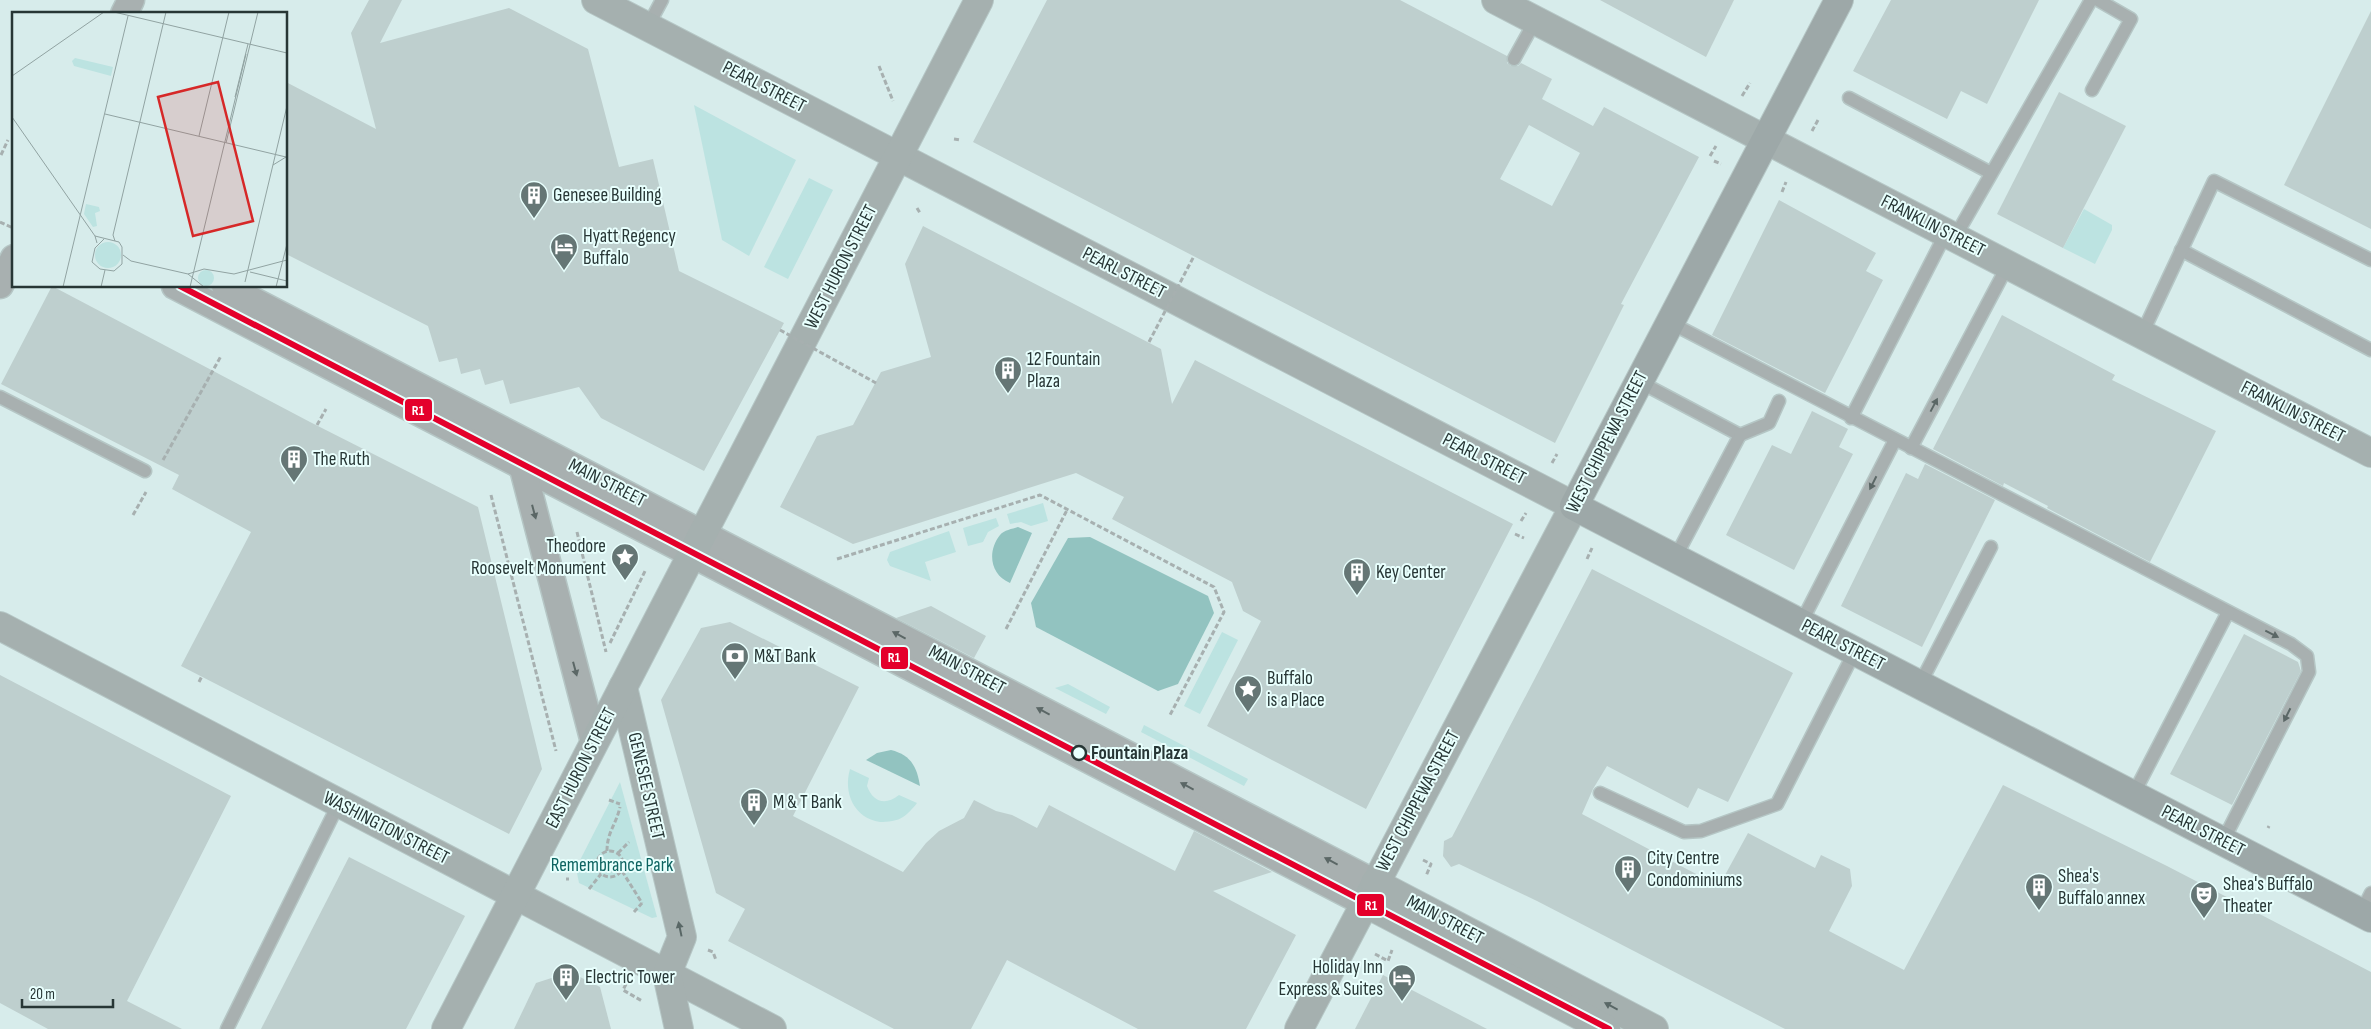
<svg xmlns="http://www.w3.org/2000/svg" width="2371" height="1029" font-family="'Sofia Sans Condensed',sans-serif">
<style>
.green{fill:#bce3e1}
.water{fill:#92c3c0}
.building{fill:#becfce;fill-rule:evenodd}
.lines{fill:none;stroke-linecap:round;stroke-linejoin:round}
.lane-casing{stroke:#b5c6c5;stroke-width:15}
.street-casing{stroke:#b5c6c5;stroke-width:29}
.secondary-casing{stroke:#b5c6c5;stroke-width:30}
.primary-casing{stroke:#b5c6c5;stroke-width:30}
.path{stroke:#a7b0b0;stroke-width:3;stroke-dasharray:5 2.5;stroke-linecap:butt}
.lane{stroke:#a8b0b0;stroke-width:12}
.street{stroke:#a8b0b0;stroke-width:26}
.secondary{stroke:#a5b0af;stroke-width:28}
.primary{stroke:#9da8a8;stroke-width:28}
.path-bridge{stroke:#a7b0b0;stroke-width:3;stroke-dasharray:5 2.5;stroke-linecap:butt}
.rail-1-casing{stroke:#e8fffd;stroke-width:10}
.rail-1{stroke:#e4002b;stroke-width:6}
.oneway{fill:#5b6766}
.oneway2{fill:#596766}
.stop-dot{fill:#e8fffd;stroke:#273635;stroke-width:2.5}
.labels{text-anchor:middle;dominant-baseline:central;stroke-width:4;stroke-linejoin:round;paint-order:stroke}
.street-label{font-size:19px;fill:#273635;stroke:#e8fffd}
.poi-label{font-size:19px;fill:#273635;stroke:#e8fffd;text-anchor:start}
.stop-label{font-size:19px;font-weight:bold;fill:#273635;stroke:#e8fffd;text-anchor:start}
.park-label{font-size:19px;fill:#0c6360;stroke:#e8fffd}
.inset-road{fill:none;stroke:#91a3a2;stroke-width:1}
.view{fill:#d62828;fill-opacity:0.15;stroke:#d62828;stroke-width:2.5}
.inset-edge{fill:none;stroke:#273635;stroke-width:2.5}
.line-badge{stroke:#e8fffd;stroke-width:2}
.badge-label{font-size:14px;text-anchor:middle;font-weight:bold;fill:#fff}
</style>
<rect width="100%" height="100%" fill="#d7eceb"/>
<g class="green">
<path d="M694,105L796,160L749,256L722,240Z"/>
<path d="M809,178L833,190L788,279L764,267Z"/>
<path d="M2084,209L2112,225V230L2095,264L2063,248Z"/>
<path d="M1043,503L1048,521L1031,526L1021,522L1010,524L1007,514Z"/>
<path d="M996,518L999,526L988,532L983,542L968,546L963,528Z"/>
<path d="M949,531L956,552L925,562L931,581L890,566L887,560L890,552Z"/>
<path d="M1222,632L1238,640L1200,714L1184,706Z"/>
<path d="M1068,684L1110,707L1106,714L1055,688Z"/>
<path d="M1144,725L1248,779L1244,786L1141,732Z"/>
<path d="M850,769L869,778L867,786C873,802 885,806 899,795L917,803C913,808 908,814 903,817C898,821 887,822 880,822C854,818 843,793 850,769Z"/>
<path d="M620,782L657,917L652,918L579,883L576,868Z"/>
</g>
<g class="water">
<path d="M1018,527L1032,533L1010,583C990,575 987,551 1000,535C1004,530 1012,529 1018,527Z"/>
<path d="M1090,537L1208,596L1214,613L1178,684L1158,691L1036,627L1031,603L1068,538Z"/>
<path d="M891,750C911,755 917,767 920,786L866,760L877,753Z"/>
</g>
<g class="building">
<path d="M369,0H402L380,43L509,8L588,49L619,167L653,159L679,271L784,323L704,471L601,418L579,387L510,404L503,380L485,385L480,369L461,374L457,358L439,362L428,326L286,254V82L376,129L351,33Z"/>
<path d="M1047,0H1400L1507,56V63L1511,66H1518L1521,63L1552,79L1542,99L1593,126L1604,107L1699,157L1621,304L1624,305L1555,443L973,142ZM1529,125L1580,153L1552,206L1500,179Z"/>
<path d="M1600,0H1734L1706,57Z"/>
<path d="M1891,0H2039L1987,104L1961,91L1947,119L1853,71Z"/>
<path d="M2371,11V229L2284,185Z"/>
<path d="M2059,92L2126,126L2063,248L1997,214Z"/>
<path d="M1779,200L1876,253L1866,271L1883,280L1825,393L1712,335Z"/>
<path d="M923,226L1161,349L1172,404L1195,360L1513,524L1366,809L1207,726L1261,621L1243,611L1232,582L1112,519L1124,497L1076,473L853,544L780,507L817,436L853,425L881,372L931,357L905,264Z"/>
<path d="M52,286L310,422L478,507L542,769L509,834L181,666L251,532L172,489L179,475L1,384Z"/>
<path d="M2002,315L2115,375L2112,380L2216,431L2150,562L2047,508L2048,506L2004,483L2003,486L1933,449Z"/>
<path d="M1812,411L1848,429L1839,447L1853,454L1794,570L1726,535L1772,445L1791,454Z"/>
<path d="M1925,464L1995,500L1922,647L1841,606L1906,473L1918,479Z"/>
<path d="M1592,569L1793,673L1728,802L1698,788L1688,808L1607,766L1593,789L1582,814L1719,886L1748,833L1815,868L1821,855L1850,869L1852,886L1829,931L1904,970L2003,785L2167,866L2371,972V1029H1785L1537,901L1459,864L1451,867L1443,856L1444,841L1452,837Z"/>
<path d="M931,606L986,636L974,658L896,618Z"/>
<path d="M730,622L859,687L793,816L903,872L926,843L939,831L964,818L974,800L996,811L1012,815L1037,828L1049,805L1175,871L1194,831L1272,872L1213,891L1296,935L1246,1029H1138L1007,960L971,1029H894L728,941L745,909L716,893L661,700L701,628Z"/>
<path d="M2244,634L2298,662L2301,671L2232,805L2170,774Z"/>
<path d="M0,675L231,796L127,1001L182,1029H48L0,1003Z"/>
<path d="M349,857L465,916L406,1029H261Z"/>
<path d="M570,972L600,987L611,1029H514L536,983Z"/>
<path d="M1383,975L1487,1029H1355Z"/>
</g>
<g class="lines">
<g class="lane-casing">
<g id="lane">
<path d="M648,26L662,0"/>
<path d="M1514,59L1535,21"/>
<path d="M2092,90L2131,19L2098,0"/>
<path d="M1849,98L1991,173"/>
<path d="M1955,237L2091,0"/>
<path d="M2181,250L2371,350"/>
<path d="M1669,322L2291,644L2307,656L2309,672L2223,841"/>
<path d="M2142,334L2214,181L2371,260"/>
<path d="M1638,381L1740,435L1675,558"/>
<path d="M0,397L145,471"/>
<path d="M1851,418L1946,233"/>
<path d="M1740,435L1769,423L1779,401"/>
<path d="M1911,448L2008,265"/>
<path d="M1801,623L1895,440"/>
<path d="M1920,684L1991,547"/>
<path d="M1600,793L1684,832L1701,831L1777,804L1855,651"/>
<path d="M2133,795L2228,612"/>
<path d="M2361,913L2371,893"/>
<path d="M227,1029L339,803"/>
</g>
</g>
<g class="street-casing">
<g id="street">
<path d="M124,14L131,0"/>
<path d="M0,285L14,258"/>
<path d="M175,286L1365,903"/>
<path d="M225,286L1375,883"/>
<path d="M522,465L594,742"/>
</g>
</g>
<g class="secondary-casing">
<g id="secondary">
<path d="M596,0L1574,506L1299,1029"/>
<path d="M1496,0L2371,453"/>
<path d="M0,626L772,1029"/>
<path d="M623,687L682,937L667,974L679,1029"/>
<path d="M1375,883L1654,1029"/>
<path d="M1365,903L1606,1029"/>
<path d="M446,1029L979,0"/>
</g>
</g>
<g class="primary-casing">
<path id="primary" d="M1839,0L1574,506L2371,918"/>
</g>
<g class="path">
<path d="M879,66L893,101"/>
<path d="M1742,96L1750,83"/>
<path d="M1812,131L1818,120"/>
<path d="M954,139L961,140"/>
<path d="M1,155L8,140"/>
<path d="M1710,156L1716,146"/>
<path d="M1714,161L1721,164"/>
<path d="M1782,192L1786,182"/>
<path d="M917,208L920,213"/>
<path d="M0,222L13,228"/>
<path d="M317,425L326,409"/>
<path d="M163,460L221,356"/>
<path d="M1552,463L1557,454"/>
<path d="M491,495L556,751"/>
<path d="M133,515L146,492"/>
<path d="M1521,521L1526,513"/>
<path d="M577,532L606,652"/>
<path d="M1515,534L1524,538"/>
<path d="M837,559L1040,495L1214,587L1224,612L1170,715"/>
<path d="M1587,559L1592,548"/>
<path d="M1006,629L1067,510"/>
<path d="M610,643L646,569"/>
<path d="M199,682L202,676"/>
<path d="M609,800L620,804"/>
<path d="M2268,828L2269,826"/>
<circle cx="610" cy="864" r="13"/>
<path d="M607,851C607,832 616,825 620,807"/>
<path d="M618,853L629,842"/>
<path d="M1423,860L1431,864L1426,876"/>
<path d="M622,871L642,903"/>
<path d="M566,879H569"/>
<path d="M589,889L601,874"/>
<path d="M634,912L642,903"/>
<path d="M708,950L713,952L716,960"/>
<path d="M1375,954L1388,961L1392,950"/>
<path d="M626,984L623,990L642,1001"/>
</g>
<use href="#lane" class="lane"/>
<use href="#street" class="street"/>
<use href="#secondary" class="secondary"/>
<use href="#primary" class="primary"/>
<g class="path-bridge">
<path d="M780,330L876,383"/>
<path d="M1149,342L1194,256"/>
</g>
<g class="rail-1-casing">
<path id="rail-1" d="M180,286L1609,1029"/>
</g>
<use href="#rail-1" class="rail-1"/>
</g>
<defs><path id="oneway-solid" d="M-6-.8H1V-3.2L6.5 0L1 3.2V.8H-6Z" transform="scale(1.25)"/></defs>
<g class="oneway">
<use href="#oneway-solid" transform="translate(1934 405) rotate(-62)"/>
<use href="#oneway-solid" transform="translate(1873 483) rotate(117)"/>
<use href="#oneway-solid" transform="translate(534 512) rotate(75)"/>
<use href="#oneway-solid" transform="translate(2272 634) rotate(27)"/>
<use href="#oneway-solid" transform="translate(899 635) rotate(-152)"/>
<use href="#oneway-solid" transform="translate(575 669) rotate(75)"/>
<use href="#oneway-solid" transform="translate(1043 711) rotate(-152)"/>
<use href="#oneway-solid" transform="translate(2287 715) rotate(117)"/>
<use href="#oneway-solid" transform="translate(1187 786) rotate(-152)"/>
<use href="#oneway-solid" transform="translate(1331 861) rotate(-152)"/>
</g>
<g class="oneway2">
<use href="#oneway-solid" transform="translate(680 929) rotate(-102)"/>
<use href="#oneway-solid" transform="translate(1611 1006) rotate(-152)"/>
</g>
<defs>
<g id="building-pin" transform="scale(1.4375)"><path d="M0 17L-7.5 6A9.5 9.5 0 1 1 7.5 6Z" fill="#657675" stroke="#e8fffd"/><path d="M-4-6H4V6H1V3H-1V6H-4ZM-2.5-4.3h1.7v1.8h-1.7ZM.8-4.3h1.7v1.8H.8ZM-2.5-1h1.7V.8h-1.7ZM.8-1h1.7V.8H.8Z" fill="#fff"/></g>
<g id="hotel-pin" transform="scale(1.4375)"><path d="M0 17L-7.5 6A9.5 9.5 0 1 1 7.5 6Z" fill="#657675" stroke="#e8fffd"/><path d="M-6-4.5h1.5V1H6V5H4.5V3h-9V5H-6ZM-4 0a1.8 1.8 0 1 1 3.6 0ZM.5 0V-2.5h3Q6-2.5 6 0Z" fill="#fff"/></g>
<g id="sight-pin" transform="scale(1.4375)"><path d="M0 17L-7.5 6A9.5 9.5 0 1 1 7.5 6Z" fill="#657675" stroke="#e8fffd"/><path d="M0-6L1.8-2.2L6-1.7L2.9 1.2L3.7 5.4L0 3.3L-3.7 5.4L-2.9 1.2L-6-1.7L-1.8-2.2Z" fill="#fff"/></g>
<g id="bank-pin" transform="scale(1.4375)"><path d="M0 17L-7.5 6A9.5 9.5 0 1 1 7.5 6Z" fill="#657675" stroke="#e8fffd"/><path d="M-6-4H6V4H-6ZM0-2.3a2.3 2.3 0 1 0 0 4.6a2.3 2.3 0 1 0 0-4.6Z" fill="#fff"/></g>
<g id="theatre-pin" transform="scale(1.4375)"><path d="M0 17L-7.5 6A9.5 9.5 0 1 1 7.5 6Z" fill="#657675" stroke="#e8fffd"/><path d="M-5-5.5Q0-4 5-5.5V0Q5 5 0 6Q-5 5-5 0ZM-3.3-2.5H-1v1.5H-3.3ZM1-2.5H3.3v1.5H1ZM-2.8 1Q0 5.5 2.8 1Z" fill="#fff"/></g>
</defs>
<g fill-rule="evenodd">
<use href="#building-pin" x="534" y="195"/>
<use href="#hotel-pin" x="564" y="247"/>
<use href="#building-pin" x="1008" y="370"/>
<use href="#building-pin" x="294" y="459"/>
<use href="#sight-pin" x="625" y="557"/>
<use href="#building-pin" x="1357" y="572"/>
<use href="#bank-pin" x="735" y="656"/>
<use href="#sight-pin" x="1248" y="689"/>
<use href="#building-pin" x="754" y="802"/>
<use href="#building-pin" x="1628" y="869"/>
<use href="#building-pin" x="2039" y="887"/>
<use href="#theatre-pin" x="2204" y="895"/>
<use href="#building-pin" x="566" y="977"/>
<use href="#hotel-pin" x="1402" y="978"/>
</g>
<circle class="stop-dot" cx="1079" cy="753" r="7"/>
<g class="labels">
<g class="street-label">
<text transform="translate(764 87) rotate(27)">PEARL STREET</text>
<text transform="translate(1933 226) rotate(27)">FRANKLIN STREET</text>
<text transform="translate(841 267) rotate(-63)">WEST HURON STREET</text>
<text transform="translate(1124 273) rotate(27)">PEARL STREET</text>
<text transform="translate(2293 412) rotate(27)">FRANKLIN STREET</text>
<text transform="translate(1607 442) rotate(-63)">WEST CHIPPEWA STREET</text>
<text transform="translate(1484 459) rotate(27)">PEARL STREET</text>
<text transform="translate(607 483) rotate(27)">MAIN STREET</text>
<text transform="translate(1843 645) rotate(27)">PEARL STREET</text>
<text transform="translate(967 670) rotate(28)">MAIN STREET</text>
<text transform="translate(581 768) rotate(-63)">EAST HURON STREET</text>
<text transform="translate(646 786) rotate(77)">GENESEE STREET</text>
<text transform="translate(1418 801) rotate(-62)">WEST CHIPPEWA STREET</text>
<text transform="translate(386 828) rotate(27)">WASHINGTON STREET</text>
<text transform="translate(2203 831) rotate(27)">PEARL STREET</text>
<text transform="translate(1445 920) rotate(28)">MAIN STREET</text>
</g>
<g class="poi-label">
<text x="553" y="195">Genesee Building</text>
<text x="583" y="236">Hyatt Regency<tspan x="583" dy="22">Buffalo</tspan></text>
<text x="1027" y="359">12 Fountain<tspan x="1027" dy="22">Plaza</tspan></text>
<text x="313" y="459">The Ruth</text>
<text x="606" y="546" text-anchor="end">Theodore<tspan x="606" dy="22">Roosevelt Monument</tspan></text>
<text x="1376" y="572">Key Center</text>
<text x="754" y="656">M&amp;T Bank</text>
<text x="1267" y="678">Buffalo<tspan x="1267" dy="22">is a Place</tspan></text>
<text x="773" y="802">M &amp; T Bank</text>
<text x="1647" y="858">City Centre<tspan x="1647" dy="22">Condominiums</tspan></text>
<text x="2058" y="876">Shea's<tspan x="2058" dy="22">Buffalo annex</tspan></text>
<text x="2223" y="884">Shea's Buffalo<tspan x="2223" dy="22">Theater</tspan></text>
<text x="1383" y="967" text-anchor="end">Holiday Inn<tspan x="1383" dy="22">Express &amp; Suites</tspan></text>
<text x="585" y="977">Electric Tower</text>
</g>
<g class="stop-label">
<text x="1091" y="753">Fountain Plaza</text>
</g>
<g class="park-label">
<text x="612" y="865">Remembrance Park</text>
</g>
</g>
<g transform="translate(12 12)">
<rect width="275" height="275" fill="#d7eceb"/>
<path d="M63,46L101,55L99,64L62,54L60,49ZM74,192L87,195L88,199L83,201L85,214L81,215L72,202ZM83 243a13 13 0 1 1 26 0a13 13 0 1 1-26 0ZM186 266a8 8 0 1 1 16 0a8 8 0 1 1-16 0Z" fill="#bce3e1"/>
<path class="inset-road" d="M102,0L275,41M0,64L92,0M223,85L236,32M93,102L274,145M0,105L83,224L85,231M187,124L217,0M214,131L246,0M261,153L274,145M83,224L107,230L110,235V252L102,259L88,257L80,250L83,236L92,227M103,229L101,223L154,0M111,243L119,249L176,262L192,275M238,260L275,269M176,262L192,257L222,262L275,248M233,270L275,94M51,275L116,4M89,275L93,258M178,275L234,42M264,275L275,232"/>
<path class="view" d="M206,70L241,209L181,224L146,85Z"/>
<rect width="275" height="275" class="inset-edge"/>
</g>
<g class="line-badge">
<rect x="404" y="398" width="29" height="24" rx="5" fill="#e4002b"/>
<rect x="880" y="646" width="29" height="24" rx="5" fill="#e4002b"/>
<rect x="1356" y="893" width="29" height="24" rx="5" fill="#e4002b"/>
</g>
<g class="badge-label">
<text x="418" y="415">R1</text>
<text x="894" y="662">R1</text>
<text x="1371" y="910">R1</text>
</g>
<path d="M22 999v8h91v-8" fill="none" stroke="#273635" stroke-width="2.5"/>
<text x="30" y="999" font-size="15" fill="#273635" stroke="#e8fffd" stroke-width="4" paint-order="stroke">20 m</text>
</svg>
